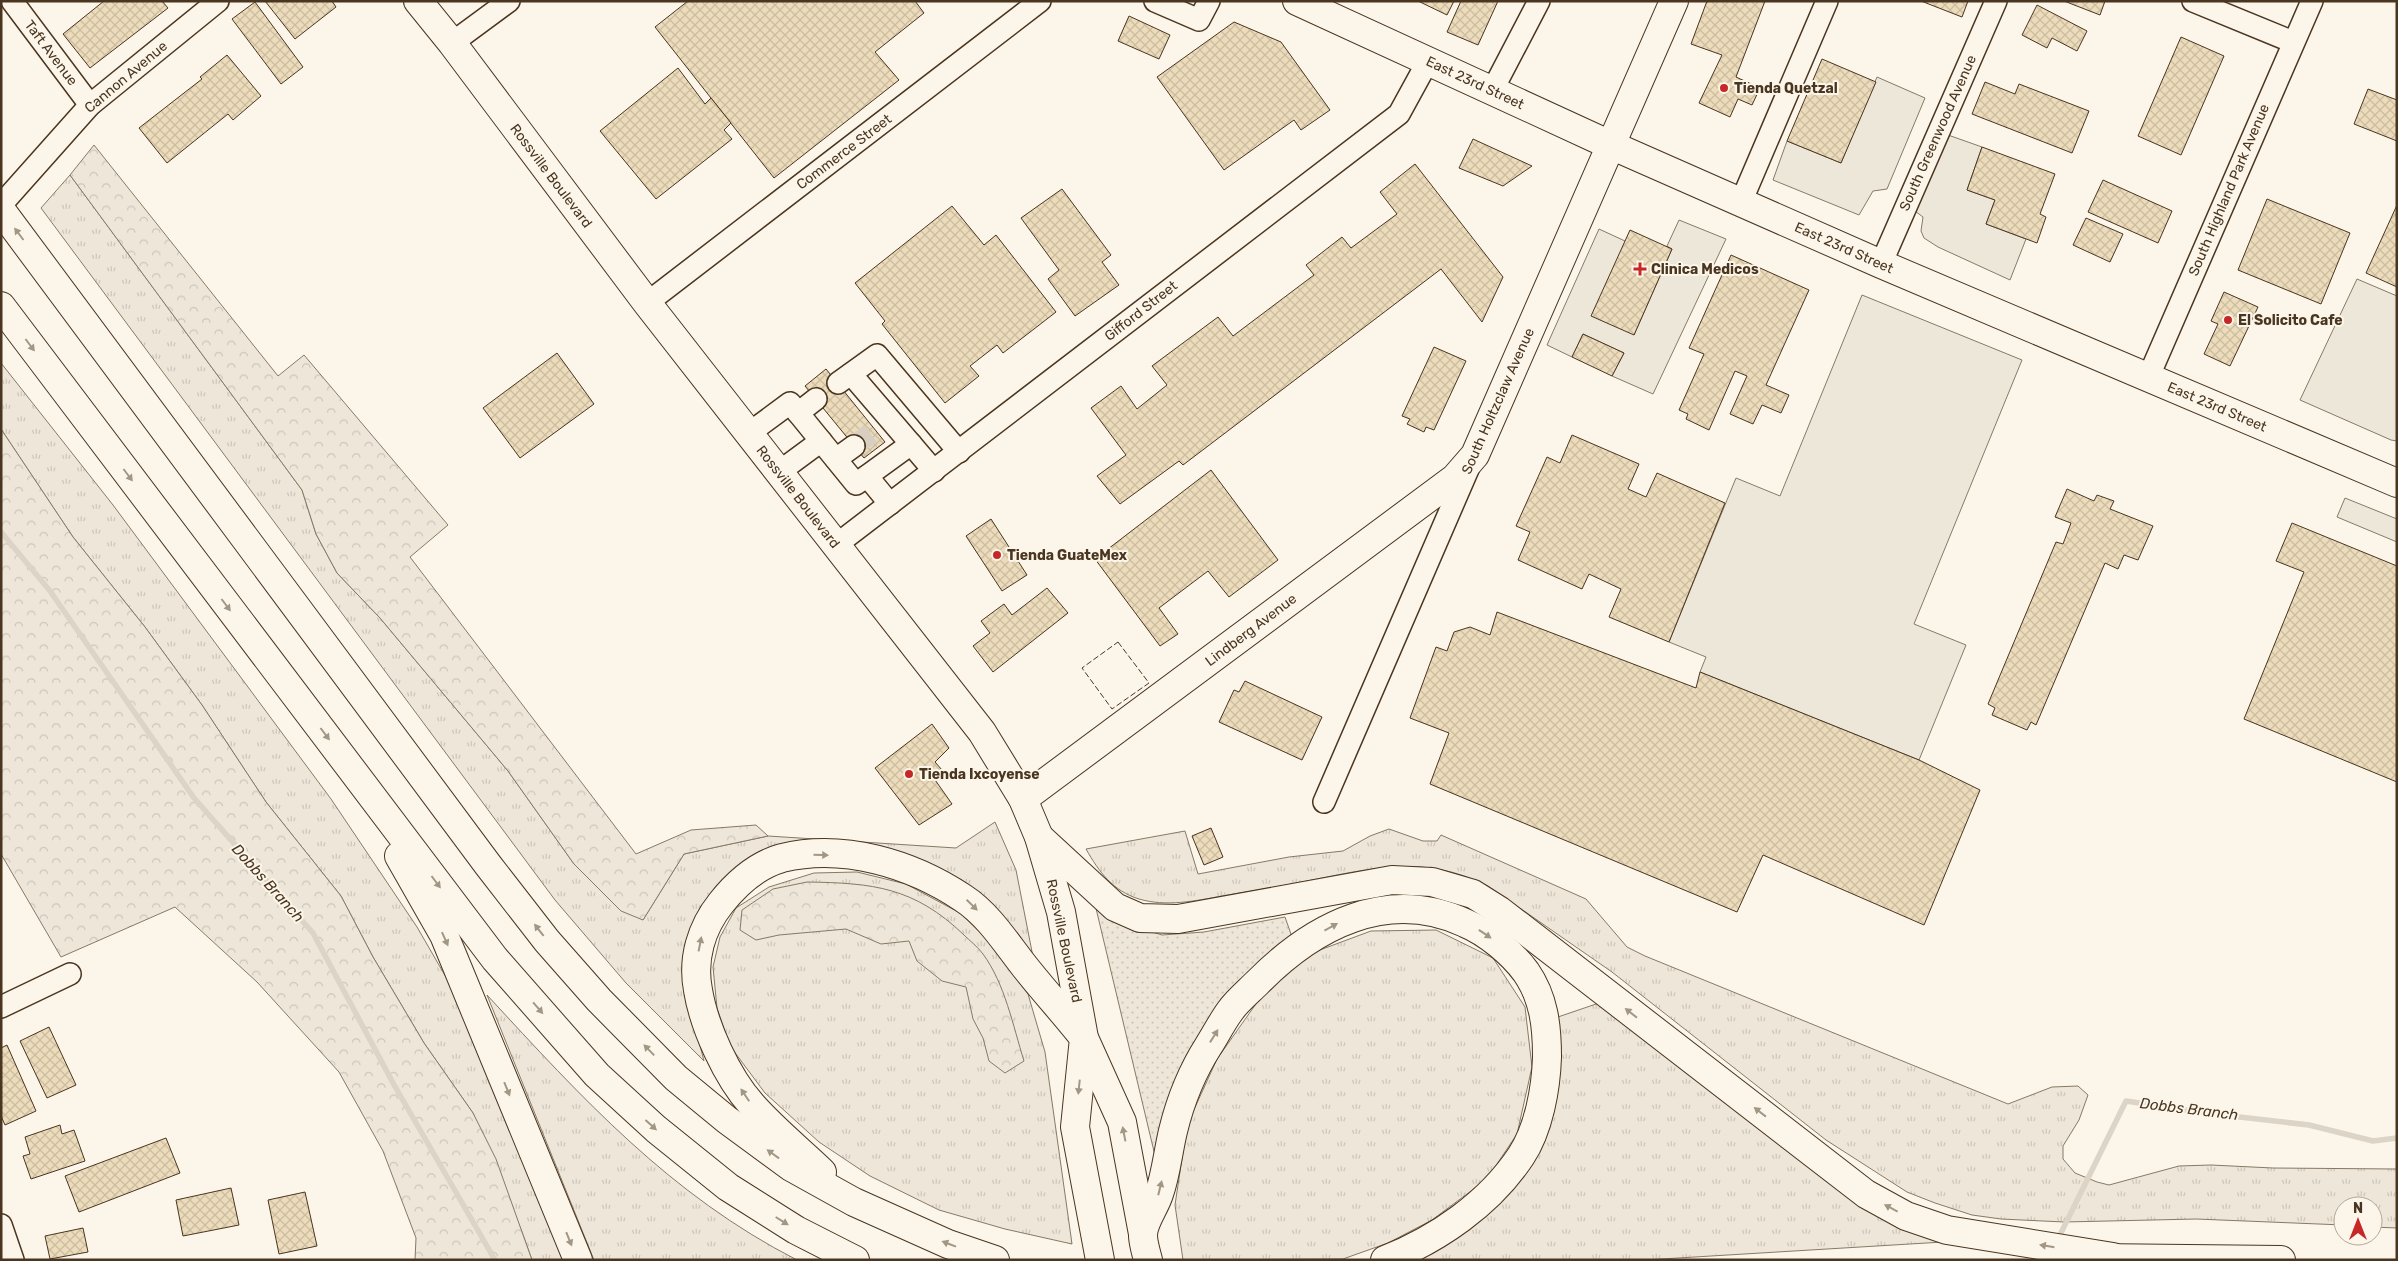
<svg xmlns="http://www.w3.org/2000/svg" width="2398" height="1261" font-family="Rubik,sans-serif">
<style>
.grass{fill:url(#grass-tufts);stroke:#887966}
.forest{fill:url(#forest-crowns);stroke:#887966}
.park{fill:url(#park-dots);stroke:#887966}
.parking{fill:#ede7d9;stroke:#887966}
.lines{fill:none;stroke-linecap:round;stroke-linejoin:round}
.stream{stroke:#dcd4c6;stroke-width:5.5}
.building{fill:url(#building-cross-hatch);stroke:#4a3520}
.minor-tunnel{stroke:#d8cfc1;stroke-width:21;stroke-dasharray:21 11;stroke-linecap:butt}
.minor-casing{stroke:#4a3520;stroke-width:24}
.major-casing{stroke:#4a3520;stroke-width:30}
.highway-casing{stroke:#4a3520;stroke-width:30}
.minor{stroke:#fbf6e9;stroke-width:21}
.major{stroke:#fbf6e9;stroke-width:28}
.highway{stroke:#fbf6e9;stroke-width:28}
.fence{stroke:#4a3520;stroke-width:1;stroke-dasharray:6 2.5;stroke-linecap:butt}
.oneway{fill:#a29684}
.poi-dot{fill:#c62828;stroke:#fbf6e9;stroke-width:2}
.labels{text-anchor:middle;dominant-baseline:central;stroke-width:4;stroke-linejoin:round;paint-order:stroke}
.street-label{font-size:14px;fill:#4a3520;stroke:#fbf6e9}
.poi-label{font-size:14px;font-weight:bold;fill:#4a3520;stroke:#fbf6e9;text-anchor:start}
.water-label{font-size:15px;font-style:italic;fill:#4a3520;stroke:#fbf6e9}
</style>
<defs>
<pattern id="grass-tufts" width="24" height="20" patternUnits="userSpaceOnUse" patternTransform="scale(1.25)"><rect width="24" height="20" fill="#ede6d9"/><path d="M3 7l-1-3M5 7V3M7 7l1-3M15 17l-1-3M17 17v-4M19 17l1-3" fill="none" stroke="#cdc6ba"/></pattern>
<pattern id="forest-crowns" width="20" height="18" patternUnits="userSpaceOnUse" patternTransform="scale(1.25)"><rect width="20" height="18" fill="#ede6d9"/><path d="M2 6a3 3 0 1 1 6 0M12 15a3 3 0 1 1 6 0" fill="none" stroke="#cdc6ba"/></pattern>
<pattern id="park-dots" width="8" height="8" patternUnits="userSpaceOnUse" patternTransform="scale(1.25)"><rect width="8" height="8" fill="#ede6d9"/><path d="M2 2h.1M6 6h.1" fill="none" stroke="#cdc6ba" stroke-width="1.8" stroke-linecap="round"/></pattern>
<pattern id="building-cross-hatch" width="8" height="8" patternUnits="userSpaceOnUse" patternTransform="scale(1.25)"><rect width="8" height="8" fill="#ecdcbc"/><path d="M0 0l8 8M0 8l8-8" fill="none" stroke="#ccbda1"/></pattern>
</defs>
<rect width="100%" height="100%" fill="#fbf6e9"/>
<g class="grass">
<path d="M70,175L302,490L316,534L337,573L380,618L508,771L574,864L643,920L684,854L768,836L956,848L995,822L1016,870L1034,962L931,868L746,866L701,906L685,950L690,1006L704,1061L626,983L555,900L41,208Z"/>
<path d="M1,363L113,505L331,799L417,927L454,991L567,1260H532L522,1232L473,1113L424,1043L373,957L341,896L266,802L202,705L145,627L73,537L1,429Z"/>
<path d="M1389,829L1423,841H1437L1441,835L1586,899L1627,947L1645,956L2008,1104L2052,1087L2078,1086L2088,1095L2079,1120L2063,1146V1159L2075,1173L2097,1182L2109,1185L2179,1166L2211,1165L2273,1168L2397,1169V1228L2373,1227V1206H2343V1225L2196,1219L2064,1222L2001,1219L1972,1215L1935,1203L1907,1192L1826,1140L1612,972L1488,886C1424,854 1373,868 1307,881C1279,887 1250,891 1222,896C1195,901 1166,907 1139,899C1113,891 1099,872 1086,849L1185,831L1198,874L1289,857L1343,851L1370,836Z"/>
<path d="M857,872L906,884L960,913L983,935L1028,994L1045,1052L1072,1244L1005,1229L939,1210L870,1176L819,1142L765,1093L730,1046L717,1008L713,967L720,937L736,908L769,887L814,873Z"/>
<path d="M1436,930L1493,958L1525,1007L1532,1067L1517,1134L1487,1179L1432,1220L1388,1243L1343,1259L1183,1260L1175,1205L1187,1125L1217,1059L1263,994L1309,954L1371,931Z"/>
<path d="M487,995C582,1098 670,1195 797,1260H594Z"/>
<path d="M1599,1003L1943,1242L1645,1260H1415L1525,1168L1555,1018Z"/>
</g>
<g class="forest">
<path d="M94,145L278,376L304,355L448,525L410,557L636,854L691,830L756,825L768,836L684,854L643,920L621,911L574,864L508,771L380,618L337,573L316,534L302,490L70,175Z"/>
<path d="M1,429L73,537L145,627L202,705L266,802L341,896L373,957L424,1043L473,1113L496,1159L532,1260H415L416,1238L383,1151L339,1072L257,982L175,907L61,957L1,854Z"/>
<path d="M807,882C873,883 914,887 964,935C970,941 978,947 983,954C1005,984 1013,1026 1024,1061L1005,1073L989,1061L983,1038L973,1019L966,987L942,981L917,961L909,941L881,944L846,929L779,935L756,940L740,930L742,910L773,889Z"/>
</g>
<path class="park" d="M1094,900L1123,923L1162,935L1204,932L1285,917L1292,937C1260,970 1202,1020 1184,1060C1171,1088 1164,1133 1157,1164Z"/>
<g class="parking">
<path d="M1877,77L1925,98L1887,189L1873,191L1859,215L1773,180L1787,141L1841,163Z"/>
<path d="M1948,135L1982,147L1967,190L1995,200L1986,224L2026,239L2010,280L1938,247L1924,238L1921,231L1923,217L1915,211Z"/>
<path d="M1679,220L1726,239L1653,394L1612,376L1624,353L1583,334L1572,357L1547,345L1599,229L1625,241L1634,335L1672,249L1667,246Z"/>
<path d="M2357,279L2397,296V441L2391,440L2300,400Z"/>
<path d="M1862,295L2022,360L1914,624L1966,645L1919,760L1700,672L1706,657L1669,642L1736,478L1780,496Z"/>
<path d="M2345,498L2397,519V542L2337,517Z"/>
</g>
<g class="lines">
<g class="stream">
<path d="M1,532L50,591L194,798L313,933L393,1083L495,1260"/>
<path d="M2057,1241L2126,1101L2213,1114L2309,1125L2373,1141L2397,1138"/>
</g>
</g>
<g class="building">
<path d="M104,1H162L168,8L90,68L63,34Z"/>
<path d="M265,1H332L336,7L295,39Z"/>
<path d="M688,1H915L924,13L875,52L899,80L774,178L655,27Z"/>
<path d="M1418,1H1454L1447,15Z"/>
<path d="M1461,1H1498L1478,45L1447,32Z"/>
<path d="M1707,1H1765L1736,77L1760,88L1752,105L1738,99L1730,117L1699,103L1722,55L1691,44Z"/>
<path d="M1921,1H1968L1962,17Z"/>
<path d="M2064,1H2105L2100,15Z"/>
<path d="M255,2L303,67L281,84L232,19Z"/>
<path d="M2037,5L2087,31L2077,51L2052,38L2047,48L2022,35Z"/>
<path d="M1129,16L1170,35L1159,59L1118,41Z"/>
<path d="M1234,22L1281,42L1330,110L1301,130L1294,120L1224,170L1157,77Z"/>
<path d="M2181,37L2224,56L2181,155L2138,136Z"/>
<path d="M227,55L261,96L233,120L228,114L167,163L139,128L202,79L200,77Z"/>
<path d="M1822,59L1876,82L1841,163L1787,141Z"/>
<path d="M678,68L705,104L711,98L731,123L724,130L732,139L656,199L600,131Z"/>
<path d="M1985,82L2015,94L2019,84L2089,111L2072,153L1972,114Z"/>
<path d="M2368,89L2397,100V141L2354,124Z"/>
<path d="M1473,139L1532,166L1503,186L1459,168Z"/>
<path d="M1982,147L2055,174L2040,214L2046,217L2037,243L1986,224L1995,200L1967,190Z"/>
<path d="M1415,164L1503,277L1482,322L1441,269L1183,465L1179,461L1120,504L1097,476L1126,455L1091,408L1121,386L1137,409L1167,385L1152,366L1218,317L1233,336L1314,275L1306,265L1342,237L1351,248L1397,214L1380,192Z"/>
<path d="M2103,180L2172,211L2158,243L2088,212Z"/>
<path d="M1062,189L1111,255L1102,262L1119,285L1075,316L1048,279L1059,270L1021,218Z"/>
<path d="M2267,199L2350,233L2321,304L2238,270Z"/>
<path d="M2397,205V287L2366,273Z"/>
<path d="M952,206L984,245L996,235L1056,312L1003,353L997,345L970,366L979,376L945,403L882,324L885,321L855,283Z"/>
<path d="M2086,218L2123,234L2110,262L2073,245Z"/>
<path d="M1630,230L1672,249L1634,335L1591,316Z"/>
<path d="M1731,255L1809,290L1766,385L1789,395L1781,413L1762,405L1753,424L1730,414L1747,376L1735,371L1709,430L1686,419L1688,414L1679,410L1704,354L1689,348Z"/>
<path d="M2224,292L2258,307L2230,366L2204,354L2218,324L2211,321Z"/>
<path d="M1583,334L1624,353L1612,376L1572,357Z"/>
<path d="M1434,347L1466,361L1434,430L1426,427L1424,432L1407,424L1410,419L1402,416Z"/>
<path d="M557,353L594,404L520,458L483,408Z"/>
<path d="M826,369L885,442L864,458L805,386Z"/>
<path d="M1572,435L1639,464L1628,489L1646,497L1657,473L1725,503L1669,642L1609,617L1621,589L1589,574L1582,589L1518,560L1530,532L1516,526L1547,457L1560,463Z"/>
<path d="M1211,470L1278,560L1229,597L1208,571L1159,608L1178,634L1160,646L1095,559Z"/>
<path d="M2067,489L2094,501L2097,495L2114,501L2110,509L2153,526L2138,560L2124,555L2118,569L2105,563L2036,725L2031,722L2027,730L1992,715L1995,708L1988,704L2056,542L2063,544L2071,523L2055,517Z"/>
<path d="M991,519L1027,575L1002,591L966,536Z"/>
<path d="M2292,523L2397,566V782L2244,719L2304,572L2276,561Z"/>
<path d="M1047,588L1068,613L993,672L973,646L990,633L981,621L1004,604L1012,615Z"/>
<path d="M1497,612L1696,688L1700,672L1919,760L1980,790L1924,925L1763,855L1737,912L1430,784L1449,733L1410,718L1436,647L1447,651L1454,632L1470,627L1490,635Z"/>
<path d="M1245,681L1322,717L1302,760L1219,722L1234,690L1239,692Z"/>
<path d="M932,724L949,748L935,762L942,770L933,777L952,804L919,825L875,768Z"/>
<path d="M1211,828L1223,857L1204,865L1192,836Z"/>
<path d="M49,1027L76,1085L47,1098L20,1041Z"/>
<path d="M7,1045L36,1111L5,1125L1,1116V1048Z"/>
<path d="M60,1125L62,1134L74,1130L85,1161L31,1179L23,1156L30,1154L25,1137Z"/>
<path d="M166,1138L180,1173L79,1212L65,1176Z"/>
<path d="M231,1188L239,1225L183,1236L176,1200Z"/>
<path d="M305,1192L317,1246L279,1254L268,1200Z"/>
<path d="M83,1228L88,1252L50,1259L45,1236Z"/>
</g>
<g class="lines">
<path class="minor-tunnel" d="M854,446L875,430"/>
<g class="minor-casing">
<g id="minor">
<path d="M12,1L90,105"/>
<path d="M1155,1L1199,20L1209,1"/>
<path d="M2193,1L2293,42"/>
<path d="M452,43L509,1"/>
<path d="M1492,91L1539,1"/>
<path d="M1741,202L1827,1"/>
<path d="M1,205L90,105L218,1"/>
<path d="M1881,264L1996,1"/>
<path d="M647,303L1040,1"/>
<path d="M2148,378L2312,1"/>
<path d="M838,383L877,355L959,452"/>
<path d="M798,413L816,399"/>
<path d="M748,434L790,403L856,484L911,444L851,374"/>
<path d="M911,444L934,471"/>
<path d="M836,459L854,446"/>
<path d="M779,472L821,441"/>
<path d="M867,476L890,504"/>
<path d="M836,545L1399,114L1428,61"/>
<path d="M1324,802L1469,467"/>
<path d="M1,1007L70,974"/>
<path d="M1,1225L13,1260"/>
</g>
</g>
<g class="major-casing">
<g id="major">
<path d="M418,1L452,43L647,303L982,732L1023,799L1039,837L1061,912L1084,1038L1122,1122L1143,1234"/>
<path d="M1297,1L1595,138L1881,264L2397,483"/>
<path d="M1023,799L1455,478L1475,455L1674,1"/>
</g>
</g>
<g class="highway-casing">
<g id="highway">
<path d="M1,210L488,865L547,941L599,1000L676,1078L727,1120L791,1167L854,1202L948,1244L995,1260"/>
<path d="M1,306L495,959L597,1075L656,1129L728,1187L796,1230L855,1260"/>
<path d="M1039,837L1115,907L1140,918L1178,919L1392,880L1432,882L1473,894L1500,911L1866,1194L1906,1216L1947,1230L2113,1257"/>
<path d="M399,856L444,935L578,1260"/>
<path d="M822,1172C799,1150 773,1129 752,1105C727,1077 704,1027 698,990C692,959 701,928 721,903C736,884 757,865 782,858C844,843 912,864 963,898C989,915 1006,943 1025,967C1044,991 1065,1014 1084,1038L1075,1127L1100,1260"/>
<path d="M2095,1258L2281,1260"/>
<path d="M1148,1260C1146,1252 1143,1243 1143,1235C1143,1222 1155,1207 1159,1194C1166,1174 1168,1152 1173,1131C1180,1102 1193,1070 1209,1045C1216,1034 1222,1022 1230,1011C1237,1001 1248,992 1257,983C1313,926 1387,887 1465,923C1487,932 1512,953 1526,972C1544,998 1547,1026 1547,1057C1546,1088 1539,1129 1521,1156C1489,1204 1438,1239 1385,1260"/>
</g>
</g>
<use href="#minor" class="minor"/>
<use href="#major" class="major"/>
<use href="#highway" class="highway"/>
<path class="fence" d="M1118,642L1149,683L1112,709L1082,668Z"/>
</g>
<defs><path id="oneway-solid" d="M-6-.8H1V-3.2L6.5 0L1 3.2V.8H-6Z" transform="scale(1.25)"/></defs>
<g class="oneway">
<use href="#oneway-solid" transform="translate(19 234) rotate(-127)"/>
<use href="#oneway-solid" transform="translate(30 345) rotate(53)"/>
<use href="#oneway-solid" transform="translate(128 475) rotate(53)"/>
<use href="#oneway-solid" transform="translate(226 605) rotate(53)"/>
<use href="#oneway-solid" transform="translate(325 734) rotate(53)"/>
<use href="#oneway-solid" transform="translate(821 855) rotate(1)"/>
<use href="#oneway-solid" transform="translate(436 882) rotate(53)"/>
<use href="#oneway-solid" transform="translate(972 905) rotate(44)"/>
<use href="#oneway-solid" transform="translate(1331 927) rotate(-29)"/>
<use href="#oneway-solid" transform="translate(539 930) rotate(-128)"/>
<use href="#oneway-solid" transform="translate(1485 934) rotate(34)"/>
<use href="#oneway-solid" transform="translate(445 939) rotate(66)"/>
<use href="#oneway-solid" transform="translate(700 944) rotate(-79)"/>
<use href="#oneway-solid" transform="translate(538 1008) rotate(49)"/>
<use href="#oneway-solid" transform="translate(1631 1013) rotate(-142)"/>
<use href="#oneway-solid" transform="translate(1214 1036) rotate(-58)"/>
<use href="#oneway-solid" transform="translate(649 1050) rotate(-134)"/>
<use href="#oneway-solid" transform="translate(1079 1087) rotate(96)"/>
<use href="#oneway-solid" transform="translate(507 1089) rotate(68)"/>
<use href="#oneway-solid" transform="translate(745 1095) rotate(-124)"/>
<use href="#oneway-solid" transform="translate(1760 1112) rotate(-142)"/>
<use href="#oneway-solid" transform="translate(651 1125) rotate(42)"/>
<use href="#oneway-solid" transform="translate(1124 1134) rotate(-101)"/>
<use href="#oneway-solid" transform="translate(773 1154) rotate(-144)"/>
<use href="#oneway-solid" transform="translate(1160 1188) rotate(-76)"/>
<use href="#oneway-solid" transform="translate(1891 1208) rotate(-152)"/>
<use href="#oneway-solid" transform="translate(782 1221) rotate(32)"/>
<use href="#oneway-solid" transform="translate(569 1239) rotate(68)"/>
<use href="#oneway-solid" transform="translate(949 1244) rotate(-159)"/>
<use href="#oneway-solid" transform="translate(2047 1246) rotate(-171)"/>
</g>
<g class="poi-dot">
<circle cx="1724" cy="88" r="5"/>
<path d="M1637.5 261.5h5v5h5v5h-5v5h-5v-5h-5v-5h5z"/>
<circle cx="2228" cy="320" r="5"/>
<circle cx="997" cy="555" r="5"/>
<circle cx="909" cy="774" r="5"/>
</g>
<g class="labels">
<g class="street-label">
<text transform="translate(51 53) rotate(53)">Taft Avenue</text>
<text transform="translate(126 77) rotate(-40)">Cannon Avenue</text>
<text transform="translate(1475 83) rotate(25)">East 23rd Street</text>
<text transform="translate(1938 133) rotate(-66)">South Greenwood Avenue</text>
<text transform="translate(844 152) rotate(-37)">Commerce Street</text>
<text transform="translate(551 176) rotate(53)">Rossville Boulevard</text>
<text transform="translate(2229 190) rotate(-67)">South Highland Park Avenue</text>
<text transform="translate(1844 248) rotate(24)">East 23rd Street</text>
<text transform="translate(1141 311) rotate(-38)">Gifford Street</text>
<text transform="translate(1498 401) rotate(-66)">South Holtzclaw Avenue</text>
<text transform="translate(2217 407) rotate(23)">East 23rd Street</text>
<text transform="translate(798 497) rotate(52)">Rossville Boulevard</text>
<text transform="translate(1251 630) rotate(-37)">Lindberg Avenue</text>
<text transform="translate(1064 941) rotate(78)">Rossville Boulevard</text>
</g>
<g class="poi-label">
<text x="1734" y="88">Tienda Quetzal</text>
<text x="1651" y="269">Clinica Medicos</text>
<text x="2238" y="320">El Solicito Cafe</text>
<text x="1007" y="555">Tienda GuateMex</text>
<text x="919" y="774">Tienda Ixcoyense</text>
</g>
<g class="water-label">
<text transform="translate(268 883) rotate(48)">Dobbs Branch</text>
<text transform="translate(2189 1109) rotate(7)">Dobbs Branch</text>
</g>
</g>
<rect width="2398" height="1261" fill="none" stroke="#4a3520" stroke-width="5"/>
<g transform="translate(2358 1221)"><circle r="24" fill="#fbf6e9" stroke="#b4a999"/>
<path d="M0-4L9 19L0 12L-9 19Z" fill="#c62828"/>
<text y="-8" font-size="14" font-weight="bold" text-anchor="middle" fill="#4a3520">N</text>
</g>
</svg>
